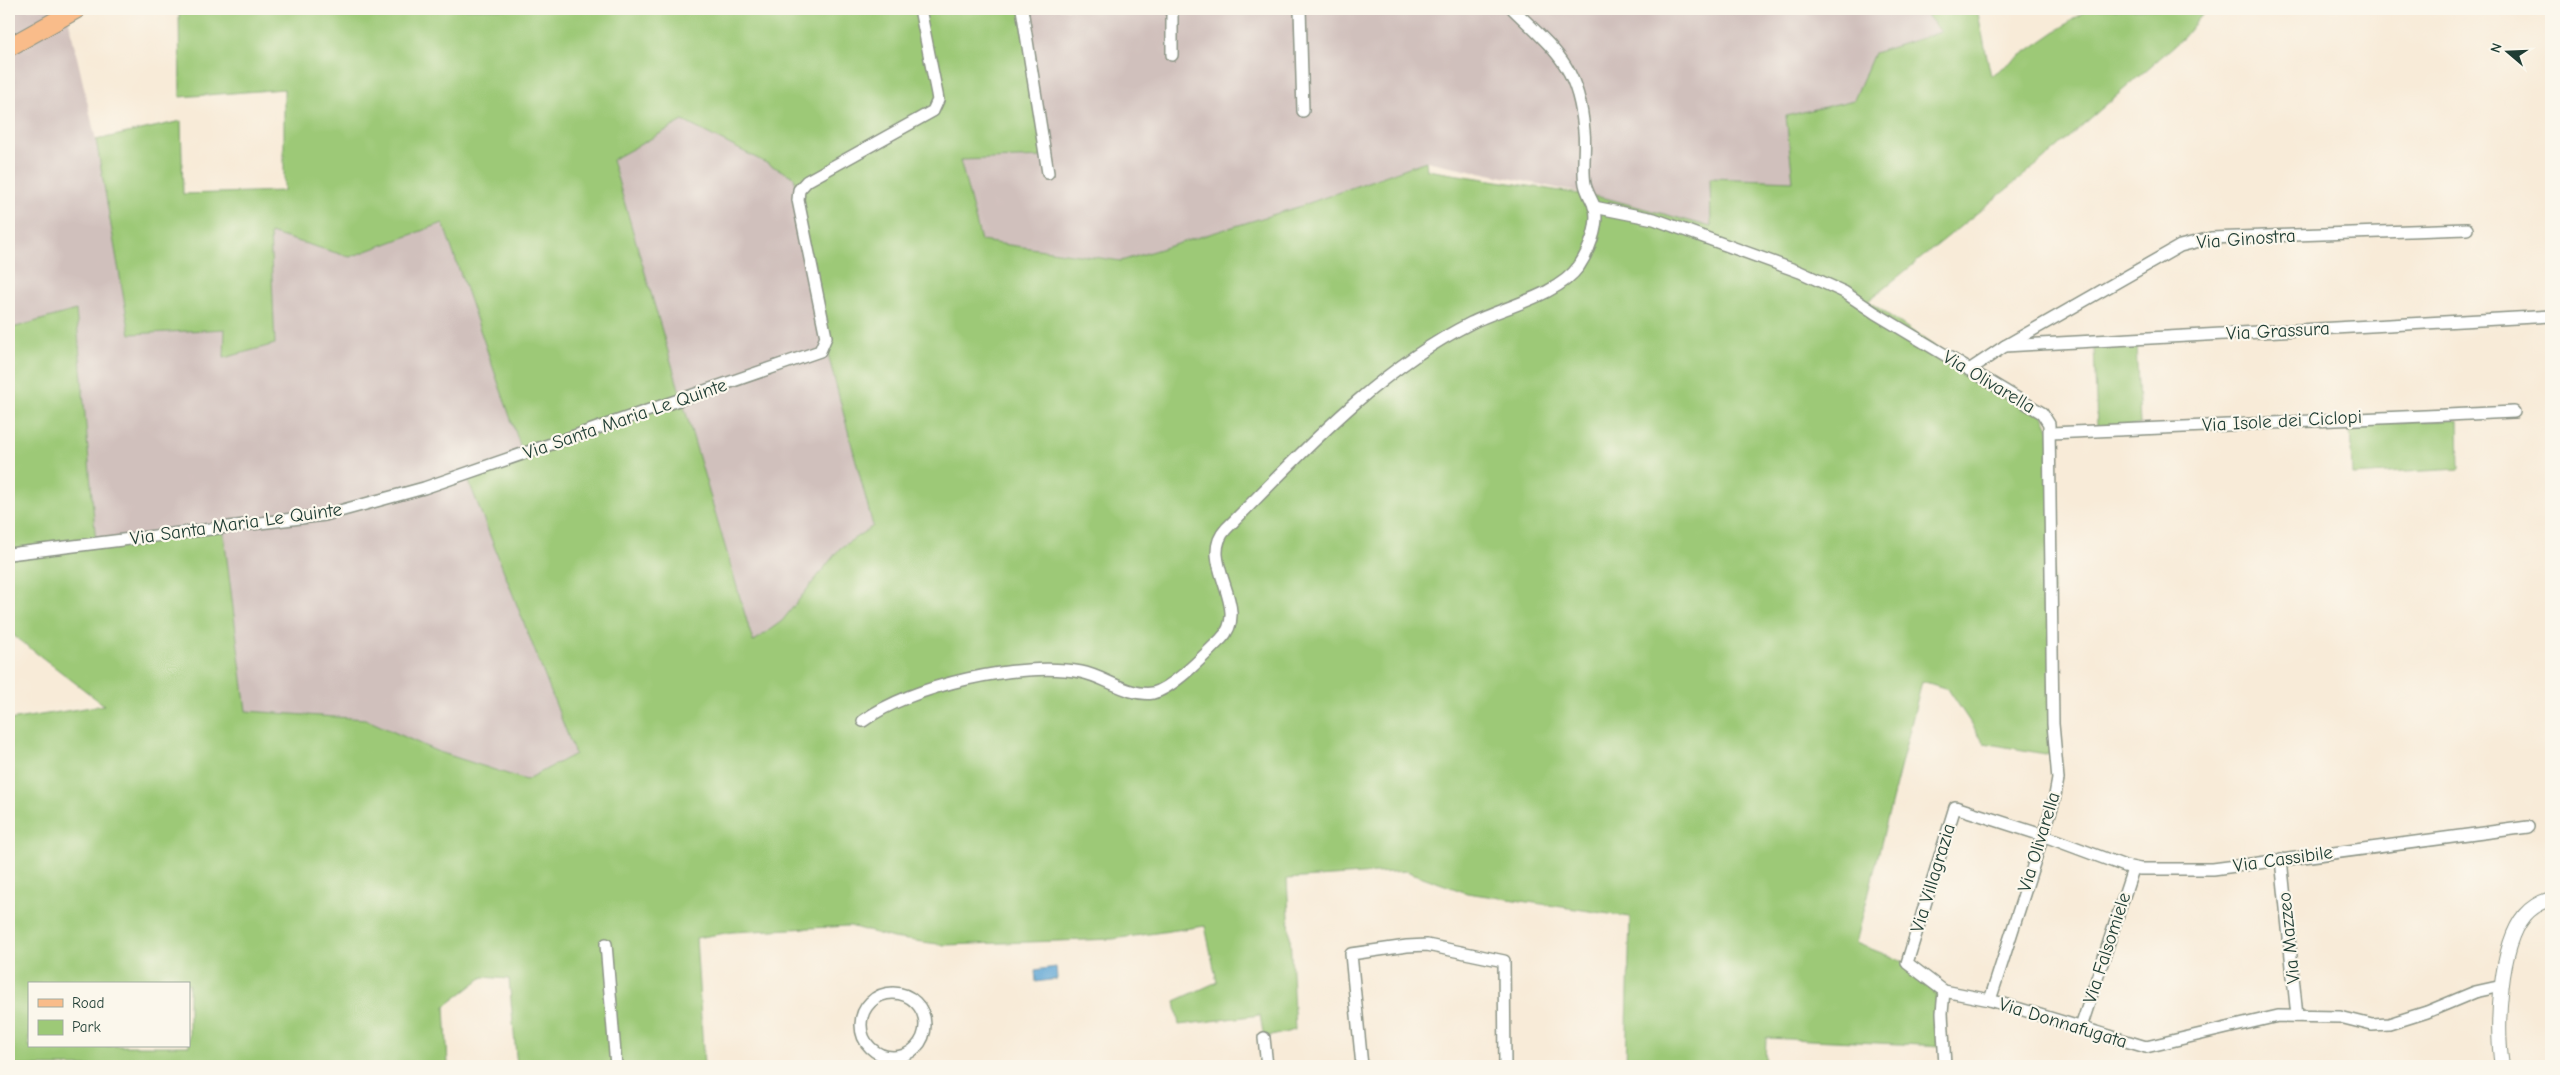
<svg xmlns="http://www.w3.org/2000/svg" width="2560" height="1075" font-family="'Comic Neue',sans-serif">
<style>
.industrial{fill:#d0c0bc}
.green{fill:#9dc977;stroke:#5e8356;fill-rule:evenodd}
.water{fill:#5ea6d5;stroke:#3e7284}
.lines{fill:none;stroke-linecap:round;stroke-linejoin:round}
.minor-casing{stroke:#8c9486;stroke-width:14}
.tertiary-casing{stroke:#8c9486;stroke-width:16}
.primary-casing{stroke:#8c9486;stroke-width:20}
.minor{stroke:#fff;stroke-width:11}
.tertiary{stroke:#fff;stroke-width:14}
.primary{stroke:#f9bc8a;stroke-width:18}
.labels{text-anchor:middle;dominant-baseline:central;stroke-width:4.5;stroke-linejoin:round;paint-order:stroke}
.street-label{font-size:19px;fill:#1f3d34;stroke:#fbf7ec}
</style>
<rect width="100%" height="100%" fill="#fbf7ec"/>
<filter id="ink" filterUnits="userSpaceOnUse"><feTurbulence type="fractalNoise" baseFrequency=".02" numOctaves="2"/><feDisplacementMap in="SourceGraphic" scale="10" xChannelSelector="R" yChannelSelector="G"/><feConvolveMatrix kernelMatrix="1 2 1 2 8 2 1 2 1" color-interpolation-filters="sRGB"/></filter>
<filter id="wash" filterUnits="userSpaceOnUse"><feTurbulence type="fractalNoise" baseFrequency=".0096" numOctaves="4" result="noise"/><feDisplacementMap in="SourceGraphic" scale="20" xChannelSelector="R" yChannelSelector="G"/><feGaussianBlur stdDeviation="1.12" result="paint"/><feColorMatrix in="noise" values="0 0 0 0 0 0 0 0 0 0 0 0 0 0 0 0 0 1.4 0 .05"/><feComposite in="paint" operator="in"/></filter>
<g filter="url(#wash)">
<rect width="100%" height="100%" fill="#f8ebd8"/>
<g class="industrial">
<path d="M9,9H66L96,140L130,334L225,329L224,358L275,344L270,233L350,257L443,223L523,454L467,474L575,754L526,780L436,751L365,719L246,711L223,528L96,543L76,311L9,329Z"/>
<path d="M1024,9H1922L1941,32L1875,53L1854,100L1786,116L1794,181L1711,228L1605,198L1426,161L1298,207L1121,261L981,241L960,160L1045,156Z"/>
<path d="M683,121L794,177L873,526L840,548L782,621L753,642L612,160Z"/>
</g>
<g class="green">
<path d="M179,9H1022L1045,157L960,160L981,241L1121,261L1298,207L1426,161L1427,170L1605,198L1711,227L1710,178L1793,181L1786,116L1854,100L1874,53L1941,32L1922,9H1977L1991,76L2088,9H2207L2183,38L2039,163L1868,301L1969,370L2042,413L2051,433L2056,756L1984,743L1948,689L1922,681L1856,943L1907,963L1944,991V1046L1766,1038L1765,1066H1626L1630,917L1467,893L1406,871L1287,879L1295,1030L1264,1038L1260,1015L1179,1025L1175,1001L1217,982L1205,926L1113,939L945,945L893,938L850,926L732,932L696,938L704,1066H517L509,979L483,977L445,1006L448,1066H9V720L104,705L9,632V329L76,310L96,543L223,528L246,711L365,719L436,751L526,780L575,754L466,474L523,454L443,223L350,257L270,233L275,344L224,358L225,329L130,334L96,140L181,121L183,194L284,191V89L180,97ZM683,121L794,177L825,343L873,526L840,548L782,621L753,642L612,160ZM29,984H189V1046H29Z"/>
<path d="M2136,344L2140,425L2097,427L2094,347Z"/>
<path d="M2458,420L2459,469L2352,475L2350,424Z"/>
</g>
<path class="water" d="M1056,967L1057,979L1036,982L1035,970Z"/>
</g>
<g filter="url(#ink)">
<g class="lines">
<g class="minor-casing">
<g id="minor">
<path d="M1022,9L1048,173"/>
<path d="M1300,9L1303,111"/>
<path d="M1172,55V9"/>
<path d="M1594,207L1654,219L1800,272L1844,292L1875,313L2042,413L2049,424L2053,724L2058,779L2054,801L1990,1000"/>
<path d="M2005,346L2551,316"/>
<path d="M1969,370L2005,346L2180,246L2211,238L2467,229"/>
<path d="M2051,433L2514,412"/>
<path d="M9,554L325,515L424,488L820,351L826,337L798,200L799,190L807,181L933,111L938,100L937,94L920,9"/>
<path d="M863,721C912,685 1020,661 1081,672C1104,676 1129,697 1153,693C1174,688 1205,654 1221,639C1253,607 1196,561 1226,529C1301,454 1375,371 1471,323C1503,307 1558,296 1579,266C1589,251 1599,226 1595,208C1592,200 1587,193 1585,184C1582,167 1586,148 1584,131C1579,67 1556,51 1513,9"/>
<path d="M2281,859L2297,1016"/>
<path d="M606,944L616,1066"/>
<path d="M2502,986L2475,992L2427,1012L2389,1024L2372,1025L2340,1017L2278,1016L2146,1047L1990,1000L1944,991L1907,963L1955,807L2042,835L2125,866L2140,869H2213L2528,827"/>
<path d="M1944,991L1942,1013L1945,1066"/>
<circle cx="893" cy="1025" r="32"/>
<path d="M2081,1027L2133,869"/>
<path d="M1264,1038L1267,1066"/>
<path d="M1362,1066L1351,954L1407,946L1427,945L1504,961L1505,1066"/>
</g>
</g>
<g class="tertiary-casing">
<path id="tertiary" d="M2502,1066C2496,1028 2499,946 2525,915C2532,907 2541,902 2551,899"/>
</g>
<g class="primary-casing">
<path id="primary" d="M9,47L77,9"/>
</g>
<use href="#minor" class="minor"/>
<use href="#tertiary" class="tertiary"/>
<use href="#primary" class="primary"/>
</g>
</g>
<g class="labels">
<g class="street-label">
<text transform="translate(2246 239) rotate(-4)">Via Ginostra</text>
<text transform="translate(2278 331) rotate(-3)">Via Grassura</text>
<text transform="translate(1989 382) rotate(31)">Via Olivarella</text>
<text transform="translate(625 419) rotate(-19)">Via Santa Maria Le Quinte</text>
<text transform="translate(2282 421) rotate(-3)">Via Isole dei Ciclopi</text>
<text transform="translate(236 524) rotate(-8)">Via Santa Maria Le Quinte</text>
<text transform="translate(2039 842) rotate(-73)">Via Olivarella</text>
<text transform="translate(2283 859) rotate(-8)">Via Cassibile</text>
<text transform="translate(1933 878) rotate(-73)">Via Villagrazia</text>
<text transform="translate(2289 938) rotate(-96)">Via Mazzeo</text>
<text transform="translate(2107 948) rotate(-72)">Via Falsomiele</text>
<text transform="translate(2063 1023) rotate(17)">Via Donnafugata</text>
</g>
</g>
<rect width="2560" height="1075" fill="none" stroke="#fbf7ec" stroke-width="30"/>
<rect x="28" y="982" width="162" height="65" fill="#fbf7ec" stroke="#a3ada2"/>
<rect x="38" y="999" width="25" height="8" fill="#f9bc8a" stroke="#a3ada2"/>
<text x="72" y="1008" font-size="15" fill="#1f3d34">Road</text>
<rect x="38" y="1020" width="25" height="15" fill="#9dc977" stroke="#a3ada2"/>
<text x="72" y="1032" font-size="15" fill="#1f3d34">Park</text>
<g transform="translate(2508 52) rotate(289)" stroke="#fbf7ec" stroke-width="4" paint-order="stroke">
<path d="M0-4L9 19L0 12L-9 19Z" fill="#1f3d34"/>
<text y="-8" font-size="14" font-weight="bold" text-anchor="middle" fill="#1f3d34">N</text>
</g>
</svg>
